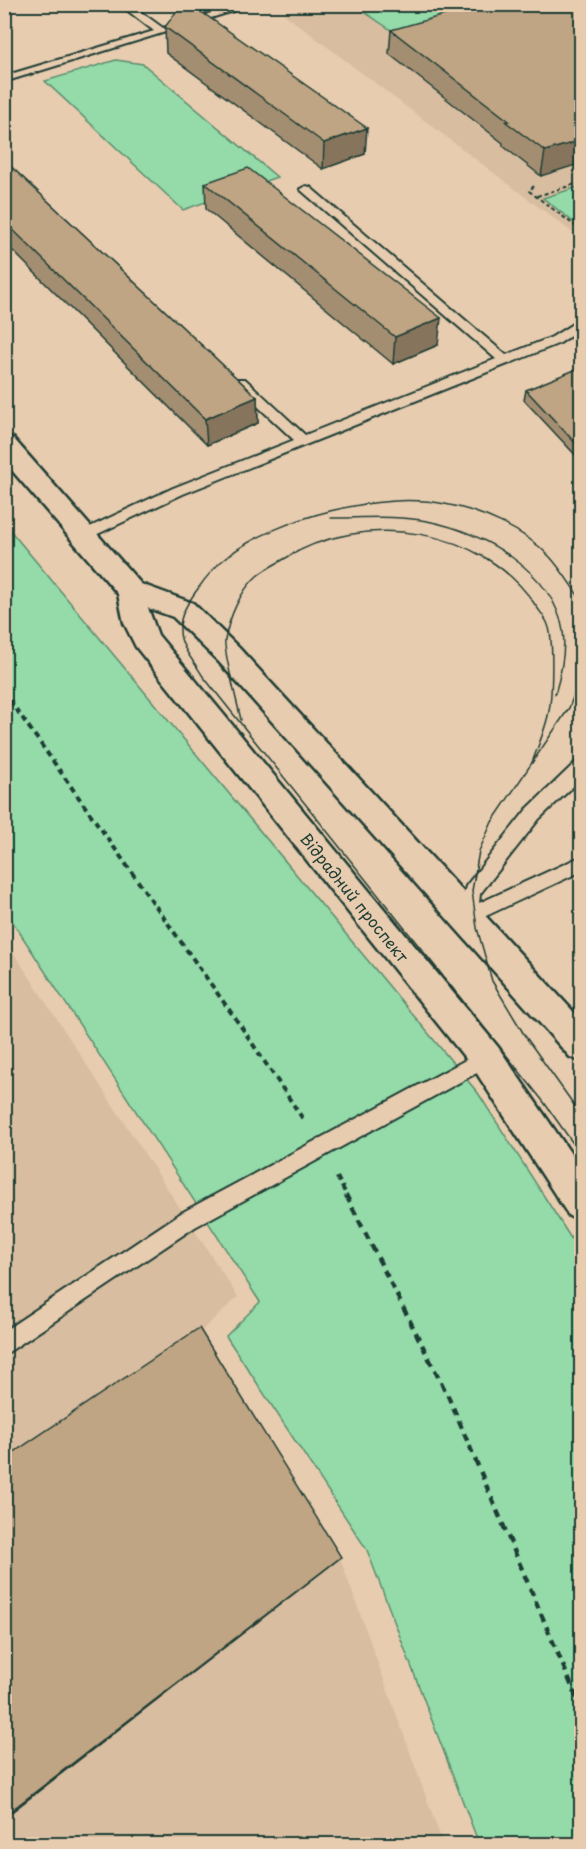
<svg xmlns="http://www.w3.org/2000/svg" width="586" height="1849" font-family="'Playpen Sans',sans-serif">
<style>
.built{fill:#d8bda0}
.green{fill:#94dba9;stroke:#5a8c6e;stroke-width:1.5}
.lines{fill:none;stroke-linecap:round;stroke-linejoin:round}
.lane-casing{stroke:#1f3d34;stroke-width:4}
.secondary-casing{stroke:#1f3d34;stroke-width:5}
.path-far2{stroke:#1f3d34;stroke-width:2;stroke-dasharray:4 3;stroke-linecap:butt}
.path-far1{stroke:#1f3d34;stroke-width:4;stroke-dasharray:6 4.5;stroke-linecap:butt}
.path{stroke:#1f3d34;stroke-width:4.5;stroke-dasharray:8 6;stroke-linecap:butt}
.lane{fill:#e8ccaf;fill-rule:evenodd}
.secondary{fill:#e8ccaf;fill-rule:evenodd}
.tram{stroke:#1f3d34;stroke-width:1.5}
.wall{fill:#a48e72;stroke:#1f3d34;stroke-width:1.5}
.shaded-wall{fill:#86745c;stroke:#1f3d34;stroke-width:1.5}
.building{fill:#bfa584;stroke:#1f3d34;stroke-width:1.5}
.labels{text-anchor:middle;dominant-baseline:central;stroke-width:6;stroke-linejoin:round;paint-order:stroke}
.street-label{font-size:16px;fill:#1f3d34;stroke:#e8ccaf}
</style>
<rect width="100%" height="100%" fill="#e8ccaf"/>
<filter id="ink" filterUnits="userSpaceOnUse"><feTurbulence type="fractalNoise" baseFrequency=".0167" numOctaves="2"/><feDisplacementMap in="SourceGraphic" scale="12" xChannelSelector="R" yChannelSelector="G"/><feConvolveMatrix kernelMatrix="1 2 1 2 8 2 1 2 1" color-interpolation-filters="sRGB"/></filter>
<g filter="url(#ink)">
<g class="built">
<path d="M319,4L581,5V239L284,14Z"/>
<path d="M4,938L238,1297L200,1332L340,1558L443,1844H5Z"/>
</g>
<g class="green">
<path d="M354,5H501L394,32Z"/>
<path d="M116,60L143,64L277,177L183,210L45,81Z"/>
<path d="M581,186H582L581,228L543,198Z"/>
<path d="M4,523L478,1093L581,1254V1844H479L367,1550L226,1336L260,1302L5,910Z"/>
</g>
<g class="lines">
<g class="lane-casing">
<g id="lane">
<path d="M119,4H130L163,28L240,4H256L4,82V76L154,31Z"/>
<path d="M306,186L310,187L506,355L552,337L582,318V328L560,343L183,494L87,539H77L75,536L77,533L173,488L294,440L235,385L234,382L235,379H245L305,435L496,359L302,191L300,189Z"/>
<path d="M582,761V778L539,819L480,894L479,903L582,856V871L473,922L467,925L461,922L458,917L466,886L527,809L576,762Z"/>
<path d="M486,1049L493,1052L496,1058L493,1064L195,1227L4,1355V1331L181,1213Z"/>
</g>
</g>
<g class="secondary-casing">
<path id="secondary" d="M4,436L13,438L141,584L193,603L239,648L582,1021V1062L570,1057L219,662L173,617L148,608L158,635L498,1047L582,1170V1221L569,1216L474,1069L136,647L124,623L118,594L4,461Z"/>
</g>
<g class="path-far2">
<path d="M534,186L529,191L582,231"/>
<path d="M537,196L582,182"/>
</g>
<g class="path-far1">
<path d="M4,692L242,1028L303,1119"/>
<path d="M337,1177L347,1196"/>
</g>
<path class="path" d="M346,1195L449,1398L582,1710"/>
<use href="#lane" class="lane"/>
<use href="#secondary" class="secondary"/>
<g class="tram">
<path d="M331,518C363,518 396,515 427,521C482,532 553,570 563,631C566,652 561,674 555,694"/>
<path d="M582,601C571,586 562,570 550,557C524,529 481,511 445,504C382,491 279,517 228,556C216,565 206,577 197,590C189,601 179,615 180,631C180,647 194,661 202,675L543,1101L582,1156"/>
<path d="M582,673L569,708L492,822L479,851L472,891L477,928L492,981L525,1036L582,1116"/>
<path d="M241,720C238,705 223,651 225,640C229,618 240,591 257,576C265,569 276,564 284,559C362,510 484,526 536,606C540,612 546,618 548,625C554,639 552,695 549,711C546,728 538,746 532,763"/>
</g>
</g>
<g class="wall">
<path d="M582,4L541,176L503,146V143L389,54L391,30Z"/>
<path d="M165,27L365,154L323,169L166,53Z"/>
<path d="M4,160L257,397L258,423L207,445L4,242Z"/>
<path d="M205,183L438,345L393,364L206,209Z"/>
<path d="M582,367V462L524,400L526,390Z"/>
</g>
<g class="shaded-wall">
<path d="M367,128L365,154L323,169L324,143Z"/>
<path d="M582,140V163L541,176L545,151Z"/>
<path d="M441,318L438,345L393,364L395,337Z"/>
<path d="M257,397L258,423L207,445L205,419Z"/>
<path d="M341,1557L340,1558L4,1818V1816Z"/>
</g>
<g class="building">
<path d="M182,4H190L367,128L324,143L165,27Z"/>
<path d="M483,4H582V140L545,151L506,122L509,121L391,30Z"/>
<path d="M4,160L257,397L205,419L4,221Z"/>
<path d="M248,168L441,318L395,337L205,183Z"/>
<path d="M582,367V450L526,390Z"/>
<path d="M199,1328L341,1557L4,1816V1459Z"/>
</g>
</g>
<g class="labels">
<g class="street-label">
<text transform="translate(355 897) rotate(51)">Відрадний проспект</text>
</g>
</g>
<rect width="586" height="1849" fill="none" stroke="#e8ccaf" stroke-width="24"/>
<rect x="12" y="12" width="562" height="1825" fill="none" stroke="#1f3d34" stroke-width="2" filter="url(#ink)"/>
</svg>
